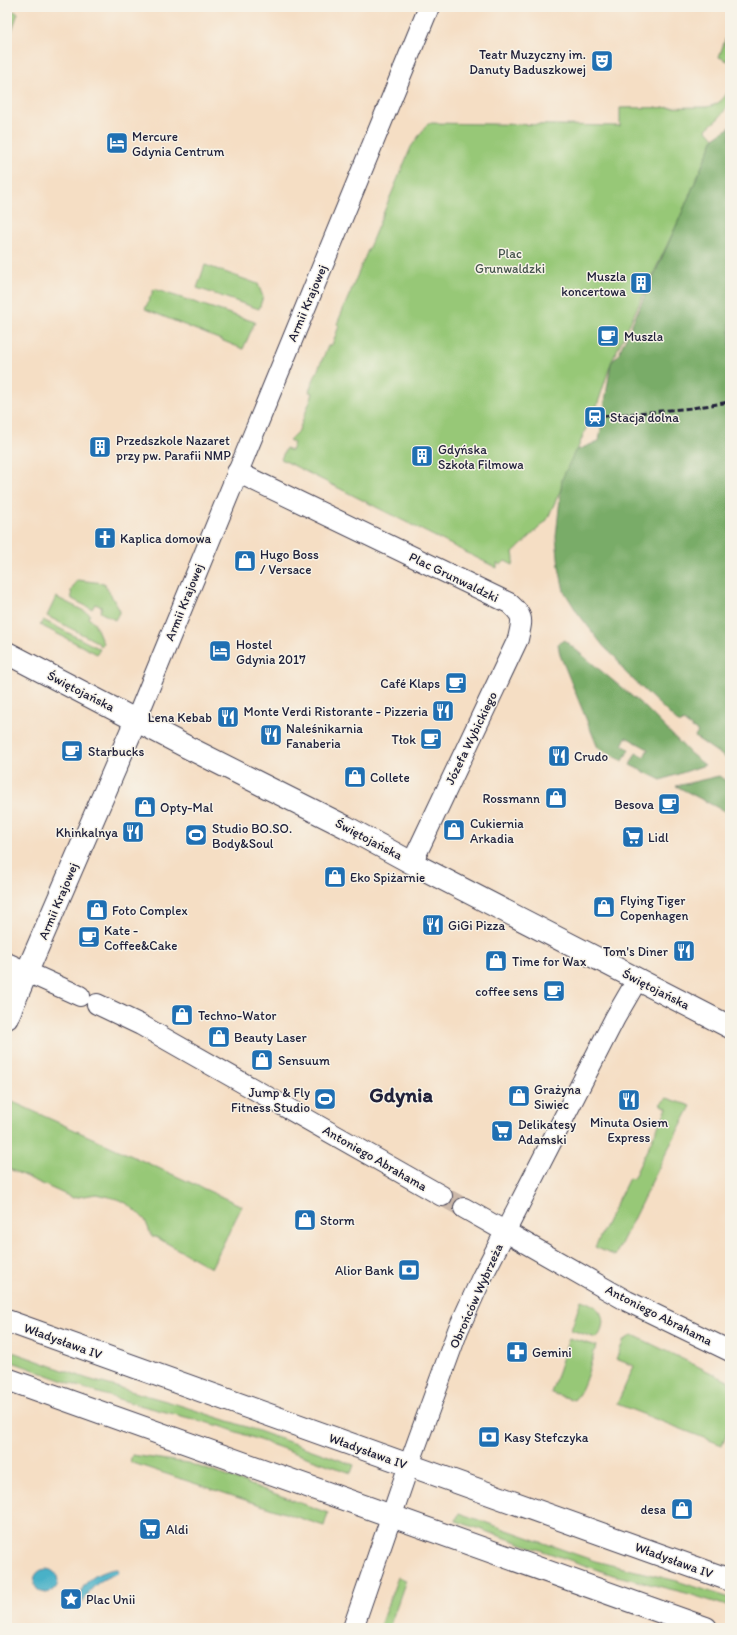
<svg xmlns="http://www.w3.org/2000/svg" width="737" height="1635" font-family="Itim,sans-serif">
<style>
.green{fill:#97c877;stroke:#5c7559}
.forest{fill:#79ac68;stroke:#4e6752}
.water{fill:#48b1c7;stroke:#356a81}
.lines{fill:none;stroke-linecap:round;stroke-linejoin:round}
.minor-tunnel{stroke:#cbb8a9;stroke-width:20;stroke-dasharray:20 10;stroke-linecap:butt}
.minor-casing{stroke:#423e50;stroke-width:22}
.tertiary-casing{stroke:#423e50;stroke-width:24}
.secondary-casing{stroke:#423e50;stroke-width:24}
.minor{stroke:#fff;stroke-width:20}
.tertiary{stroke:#fff;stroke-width:22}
.secondary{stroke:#fff;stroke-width:22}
.rail{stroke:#22223b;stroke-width:3;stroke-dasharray:6 3;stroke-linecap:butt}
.labels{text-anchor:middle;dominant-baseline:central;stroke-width:3;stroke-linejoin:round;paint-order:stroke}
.poi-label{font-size:13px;fill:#22223b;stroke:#f7f3e8;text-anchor:start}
.park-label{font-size:13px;fill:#45544d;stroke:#f7f3e8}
.street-label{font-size:13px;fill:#22223b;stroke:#f7f3e8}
.town-label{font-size:21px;font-weight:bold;fill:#22223b;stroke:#f7f3e8}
</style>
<rect width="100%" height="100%" fill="#f7f3e8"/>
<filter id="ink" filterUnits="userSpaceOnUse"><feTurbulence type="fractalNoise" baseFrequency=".025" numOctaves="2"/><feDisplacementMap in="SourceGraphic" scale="8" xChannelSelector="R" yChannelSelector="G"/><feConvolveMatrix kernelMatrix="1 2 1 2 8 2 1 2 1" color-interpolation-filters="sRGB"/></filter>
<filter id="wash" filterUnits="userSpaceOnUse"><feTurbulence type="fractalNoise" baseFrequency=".012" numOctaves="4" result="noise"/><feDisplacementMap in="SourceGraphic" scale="16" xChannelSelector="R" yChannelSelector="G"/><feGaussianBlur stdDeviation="0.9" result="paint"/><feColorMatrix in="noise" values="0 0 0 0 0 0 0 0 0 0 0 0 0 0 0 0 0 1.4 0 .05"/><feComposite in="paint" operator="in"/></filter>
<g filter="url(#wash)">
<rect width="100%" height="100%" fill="#f5dec4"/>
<g class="green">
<path d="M8,9L18,13L7,45V13Z"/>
<path d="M727,34L730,35V62L719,57Z"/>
<path d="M730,86V103L719,118L706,129L714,138L678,222L611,363L595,412L592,413L566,478L547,520L513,553L514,558L513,565L505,561L501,565L497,563V568L281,459L286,448L291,451L294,443L289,440L299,430L313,393L309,392L310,388L328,346L332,345L339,326L337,324L411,147L428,123L620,126V108L706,107C719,105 725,99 730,86Z"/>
<path d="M205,265L258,284L263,297L259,309L197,288Z"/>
<path d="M154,289L255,322L243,349L145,309Z"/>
<path d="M77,580L104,583L120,611L115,620L100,612L102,607L95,604L92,609L72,599L71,591Z"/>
<path d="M56,597L90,614L88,618L94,622L103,643L101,647L98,644L99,643L47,616Z"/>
<path d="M43,620L100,649L97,654L40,625Z"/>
<path d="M667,1098L691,1106L668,1149L615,1256L595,1247L629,1178L633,1179L667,1108L660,1104Z"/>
<path d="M13,1102L242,1206L211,1268L156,1237H152L145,1220L135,1210L126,1203L117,1199L96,1194L73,1198L7,1168V1120Z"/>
<path d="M581,1300C594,1304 606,1312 602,1327C601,1332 600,1335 596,1338L571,1330Z"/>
<path d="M633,1335L730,1382V1424L722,1445L617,1404L634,1366L616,1359L624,1340Z"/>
<path d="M569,1338L596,1346C591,1361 585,1390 574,1400L551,1393Z"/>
<path d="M7,1350L88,1379L173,1403L256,1430L354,1465L351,1473L220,1426L135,1404L83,1388L7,1360Z"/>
<path d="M132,1455L188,1463L229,1477L328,1513L324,1526L130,1462Z"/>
<path d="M459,1513L595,1561L677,1581L730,1598V1607L686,1593L613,1575L456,1521Z"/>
<path d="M398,1577L406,1580L389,1628H379Z"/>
</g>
<g class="forest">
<path d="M730,127V761L695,737L698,732L683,721L680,724L625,672L616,658L604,647L577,612L564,591L559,567L556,537L562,479L575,451L599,441L611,363L618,355L678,222L714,138Z"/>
<path d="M564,640L646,708L691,754L705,765L661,780L630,765L636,753L644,757L648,749L626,737L622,745L629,749L623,761L598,748L560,655L558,644Z"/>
<path d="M719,776L730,784V802L726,812L676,786Z"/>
</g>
<g class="water">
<path d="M117,1569L119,1571L118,1573C101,1579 91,1586 83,1602H80C77,1583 100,1570 117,1569Z"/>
<circle cx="46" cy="1581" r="12"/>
</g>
</g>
<g filter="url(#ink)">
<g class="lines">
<path class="minor-tunnel" d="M442,1196L464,1208"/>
<g class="minor-casing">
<g id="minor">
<path d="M237,472L509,603C525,617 522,620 518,639L412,863"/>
<path d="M136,720L429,7"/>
<path d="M7,963L80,996"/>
<path d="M97,1004L141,1025L442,1196"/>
<path d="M464,1208L627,1301L730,1351"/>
<path d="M353,1628L409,1465L458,1330L482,1277L615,1018L637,980"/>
</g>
</g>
<g class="tertiary-casing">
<g id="tertiary">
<path d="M7,653L187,747L346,827L412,863L730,1027"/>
<path d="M7,1018L136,720"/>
</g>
</g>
<g class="secondary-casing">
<g id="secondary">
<path d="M7,1321L730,1580"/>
<path d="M7,1379L706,1628"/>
</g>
</g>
<use href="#minor" class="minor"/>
<use href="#tertiary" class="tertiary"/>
<use href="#secondary" class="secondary"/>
<path class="rail" d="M595,417L692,408L730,402"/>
</g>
</g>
<defs>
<g id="theatre-square" transform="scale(1.15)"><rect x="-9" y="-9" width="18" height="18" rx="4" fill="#1f6fb2" stroke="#f7f3e8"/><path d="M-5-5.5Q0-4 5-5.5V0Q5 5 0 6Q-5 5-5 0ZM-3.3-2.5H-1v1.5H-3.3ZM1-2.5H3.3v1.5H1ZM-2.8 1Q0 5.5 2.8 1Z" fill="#fff"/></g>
<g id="hotel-square" transform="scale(1.15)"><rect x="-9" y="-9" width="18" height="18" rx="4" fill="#1f6fb2" stroke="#f7f3e8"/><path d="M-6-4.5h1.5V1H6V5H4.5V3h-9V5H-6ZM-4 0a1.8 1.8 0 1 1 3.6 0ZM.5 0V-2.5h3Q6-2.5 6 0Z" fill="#fff"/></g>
<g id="building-square" transform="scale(1.15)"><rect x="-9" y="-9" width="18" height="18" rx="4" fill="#1f6fb2" stroke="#f7f3e8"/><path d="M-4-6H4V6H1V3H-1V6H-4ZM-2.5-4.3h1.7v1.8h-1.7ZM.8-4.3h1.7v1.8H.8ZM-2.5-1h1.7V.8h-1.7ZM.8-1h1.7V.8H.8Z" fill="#fff"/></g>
<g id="cafe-square" transform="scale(1.15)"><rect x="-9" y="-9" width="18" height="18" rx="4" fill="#1f6fb2" stroke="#f7f3e8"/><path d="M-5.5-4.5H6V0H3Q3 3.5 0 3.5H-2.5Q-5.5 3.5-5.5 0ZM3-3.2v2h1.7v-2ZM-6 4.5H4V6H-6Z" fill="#fff"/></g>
<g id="station-square" transform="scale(1.15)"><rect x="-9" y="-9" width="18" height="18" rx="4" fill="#1f6fb2" stroke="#f7f3e8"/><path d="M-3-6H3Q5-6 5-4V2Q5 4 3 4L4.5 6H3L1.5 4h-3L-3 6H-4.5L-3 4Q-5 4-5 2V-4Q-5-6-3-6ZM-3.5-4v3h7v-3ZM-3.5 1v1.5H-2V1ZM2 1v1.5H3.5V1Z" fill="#fff"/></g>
<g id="church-square" transform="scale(1.15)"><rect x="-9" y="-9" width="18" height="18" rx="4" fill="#1f6fb2" stroke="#f7f3e8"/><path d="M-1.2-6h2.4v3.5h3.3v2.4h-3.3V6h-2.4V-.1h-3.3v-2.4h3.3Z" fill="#fff"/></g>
<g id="shop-square" transform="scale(1.15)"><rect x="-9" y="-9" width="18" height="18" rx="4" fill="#1f6fb2" stroke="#f7f3e8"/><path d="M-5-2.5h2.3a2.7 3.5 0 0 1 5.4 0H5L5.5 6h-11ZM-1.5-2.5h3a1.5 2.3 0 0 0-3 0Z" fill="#fff"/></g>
<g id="restaurant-square" transform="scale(1.15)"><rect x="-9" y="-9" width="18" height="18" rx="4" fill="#1f6fb2" stroke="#f7f3e8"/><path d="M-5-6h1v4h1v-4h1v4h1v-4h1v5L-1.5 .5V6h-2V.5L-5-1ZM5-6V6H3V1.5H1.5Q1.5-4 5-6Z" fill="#fff"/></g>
<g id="stadium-square" transform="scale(1.15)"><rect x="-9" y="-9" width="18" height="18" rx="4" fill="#1f6fb2" stroke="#f7f3e8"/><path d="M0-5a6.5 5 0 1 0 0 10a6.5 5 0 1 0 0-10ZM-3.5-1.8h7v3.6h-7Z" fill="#fff"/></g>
<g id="supermarket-square" transform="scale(1.15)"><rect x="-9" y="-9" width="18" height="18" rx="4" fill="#1f6fb2" stroke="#f7f3e8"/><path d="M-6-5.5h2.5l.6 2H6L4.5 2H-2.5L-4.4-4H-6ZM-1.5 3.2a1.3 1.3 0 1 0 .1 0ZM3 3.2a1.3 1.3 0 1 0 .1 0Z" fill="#fff"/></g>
<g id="bank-square" transform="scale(1.15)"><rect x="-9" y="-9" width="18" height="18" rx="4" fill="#1f6fb2" stroke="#f7f3e8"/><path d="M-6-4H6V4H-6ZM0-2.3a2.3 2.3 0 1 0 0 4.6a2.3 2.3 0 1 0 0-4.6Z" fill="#fff"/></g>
<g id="pharmacy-square" transform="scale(1.15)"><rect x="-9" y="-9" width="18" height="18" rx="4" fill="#1f6fb2" stroke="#f7f3e8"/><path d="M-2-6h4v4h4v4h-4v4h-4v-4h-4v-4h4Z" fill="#fff"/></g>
<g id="sight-square" transform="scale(1.15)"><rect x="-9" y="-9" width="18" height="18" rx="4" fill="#1f6fb2" stroke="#f7f3e8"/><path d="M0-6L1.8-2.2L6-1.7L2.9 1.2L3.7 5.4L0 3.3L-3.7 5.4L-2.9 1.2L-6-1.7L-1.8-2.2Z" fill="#fff"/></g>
</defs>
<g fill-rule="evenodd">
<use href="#theatre-square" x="602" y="61"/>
<use href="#hotel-square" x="117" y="143"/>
<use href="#building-square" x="641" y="283"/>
<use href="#cafe-square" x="608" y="336"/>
<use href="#station-square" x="595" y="417"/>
<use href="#building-square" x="100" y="447"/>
<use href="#building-square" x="422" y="456"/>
<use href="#church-square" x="105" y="538"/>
<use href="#shop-square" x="245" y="561"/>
<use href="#hotel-square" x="220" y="651"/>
<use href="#cafe-square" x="456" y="683"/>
<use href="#restaurant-square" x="443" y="711"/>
<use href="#restaurant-square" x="228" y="717"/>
<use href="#restaurant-square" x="271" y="735"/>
<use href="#cafe-square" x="431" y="739"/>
<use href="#cafe-square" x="72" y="751"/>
<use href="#restaurant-square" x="559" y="756"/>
<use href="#shop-square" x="355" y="777"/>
<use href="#shop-square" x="556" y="798"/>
<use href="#cafe-square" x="669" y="804"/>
<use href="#shop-square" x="145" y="807"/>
<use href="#shop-square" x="454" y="830"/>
<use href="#restaurant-square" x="133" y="832"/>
<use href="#stadium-square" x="196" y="835"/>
<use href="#supermarket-square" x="633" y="837"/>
<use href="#shop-square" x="335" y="877"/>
<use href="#shop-square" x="604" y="907"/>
<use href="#shop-square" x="97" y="910"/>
<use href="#restaurant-square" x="433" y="925"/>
<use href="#cafe-square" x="89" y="937"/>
<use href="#restaurant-square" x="684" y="951"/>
<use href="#shop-square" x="496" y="961"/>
<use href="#cafe-square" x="554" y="991"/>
<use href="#shop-square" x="182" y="1015"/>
<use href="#shop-square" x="219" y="1037"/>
<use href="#shop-square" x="262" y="1060"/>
<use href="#shop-square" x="519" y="1096"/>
<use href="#stadium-square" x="325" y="1099"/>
<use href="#restaurant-square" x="629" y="1100"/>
<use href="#supermarket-square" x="502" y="1131"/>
<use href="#shop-square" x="305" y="1220"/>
<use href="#bank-square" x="409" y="1270"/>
<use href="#pharmacy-square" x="517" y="1352"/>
<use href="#bank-square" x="489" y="1437"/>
<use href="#shop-square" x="682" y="1509"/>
<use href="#supermarket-square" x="150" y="1529"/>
<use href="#sight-square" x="71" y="1599"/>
</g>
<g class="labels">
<g class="poi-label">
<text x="586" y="54" text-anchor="end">Teatr Muzyczny im.<tspan x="586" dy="15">Danuty Baduszkowej</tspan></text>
<text x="132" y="136">Mercure<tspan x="132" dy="15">Gdynia Centrum</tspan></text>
<text x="626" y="276" text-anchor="end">Muszla<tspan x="626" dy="15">koncertowa</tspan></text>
<text x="624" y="336">Muszla</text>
<text x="610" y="417">Stacja dolna</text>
<text x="116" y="440">Przedszkole Nazaret<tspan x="116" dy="15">przy pw. Parafii NMP</tspan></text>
<text x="438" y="449">Gdyńska<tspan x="438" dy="15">Szkoła Filmowa</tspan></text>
<text x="120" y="538">Kaplica domowa</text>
<text x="260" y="554">Hugo Boss<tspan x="260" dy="15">/ Versace</tspan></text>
<text x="236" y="644">Hostel<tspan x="236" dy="15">Gdynia 2017</tspan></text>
<text x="440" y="683" text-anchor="end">Café Klaps</text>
<text x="428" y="711" text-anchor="end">Monte Verdi Ristorante - Pizzeria</text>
<text x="212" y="717" text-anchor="end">Lena Kebab</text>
<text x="286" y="728">Naleśnikarnia<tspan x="286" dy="15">Fanaberia</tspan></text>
<text x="416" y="739" text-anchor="end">Tłok</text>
<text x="88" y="751">Starbucks</text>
<text x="574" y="756">Crudo</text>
<text x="370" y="777">Collete</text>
<text x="540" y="798" text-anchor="end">Rossmann</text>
<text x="654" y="804" text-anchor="end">Besova</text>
<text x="160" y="807">Opty-Mal</text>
<text x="470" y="823">Cukiernia<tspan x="470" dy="15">Arkadia</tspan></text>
<text x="212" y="828">Studio BO.SO.<tspan x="212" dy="15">Body&amp;Soul</tspan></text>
<text x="118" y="832" text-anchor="end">Khinkalnya</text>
<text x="648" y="837">Lidl</text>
<text x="350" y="877">Eko Spiżarnie</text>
<text x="620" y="900">Flying Tiger<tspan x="620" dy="15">Copenhagen</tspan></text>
<text x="112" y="910">Foto Complex</text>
<text x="448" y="925">GiGi Pizza</text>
<text x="104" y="930">Kate -<tspan x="104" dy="15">Coffee&amp;Cake</tspan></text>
<text x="668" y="951" text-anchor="end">Tom's Diner</text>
<text x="512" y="961">Time for Wax</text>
<text x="538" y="991" text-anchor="end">coffee sens</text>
<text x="198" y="1015">Techno-Wator</text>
<text x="234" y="1037">Beauty Laser</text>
<text x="278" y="1060">Sensuum</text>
<text x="534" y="1089">Grażyna<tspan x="534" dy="15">Siwiec</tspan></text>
<text x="310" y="1092" text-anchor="end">Jump &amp; Fly<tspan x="310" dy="15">Fitness Studio</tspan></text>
<text x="629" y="1122" text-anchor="middle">Minuta Osiem<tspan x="629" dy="15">Express</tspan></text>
<text x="518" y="1124">Delikatesy<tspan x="518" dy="15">Adamski</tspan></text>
<text x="320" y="1220">Storm</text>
<text x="394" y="1270" text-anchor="end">Alior Bank</text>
<text x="532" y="1352">Gemini</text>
<text x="504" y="1437">Kasy Stefczyka</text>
<text x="666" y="1509" text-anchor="end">desa</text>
<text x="166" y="1529">Aldi</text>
<text x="86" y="1599">Plac Unii</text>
</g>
<g class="park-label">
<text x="510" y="253">Plac<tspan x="510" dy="15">Grunwaldzki</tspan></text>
</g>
<g class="street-label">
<text transform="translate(307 303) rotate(-67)">Armii Krajowej</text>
<text transform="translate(454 577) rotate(26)">Plac Grunwaldzki</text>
<text transform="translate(184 602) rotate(-68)">Armii Krajowej</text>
<text transform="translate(81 691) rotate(27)">Świętojańska</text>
<text transform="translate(471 738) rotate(-64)">Józefa Wybickiego</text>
<text transform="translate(369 839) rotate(28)">Świętojańska</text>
<text transform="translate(58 901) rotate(-67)">Armii Krajowej</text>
<text transform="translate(656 989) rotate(27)">Świętojańska</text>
<text transform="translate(375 1158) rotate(30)">Antoniego Abrahama</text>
<text transform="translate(476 1296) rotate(-66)">Obrońców Wybrzeża</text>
<text transform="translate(659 1315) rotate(27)">Antoniego Abrahama</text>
<text transform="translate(63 1341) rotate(20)">Władysława IV</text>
<text transform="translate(368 1451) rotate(20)">Władysława IV</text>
<text transform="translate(674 1560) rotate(20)">Władysława IV</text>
</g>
<g class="town-label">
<text x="401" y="1094">Gdynia</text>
</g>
</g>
<rect width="737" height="1635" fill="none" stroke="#f7f3e8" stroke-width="24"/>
</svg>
